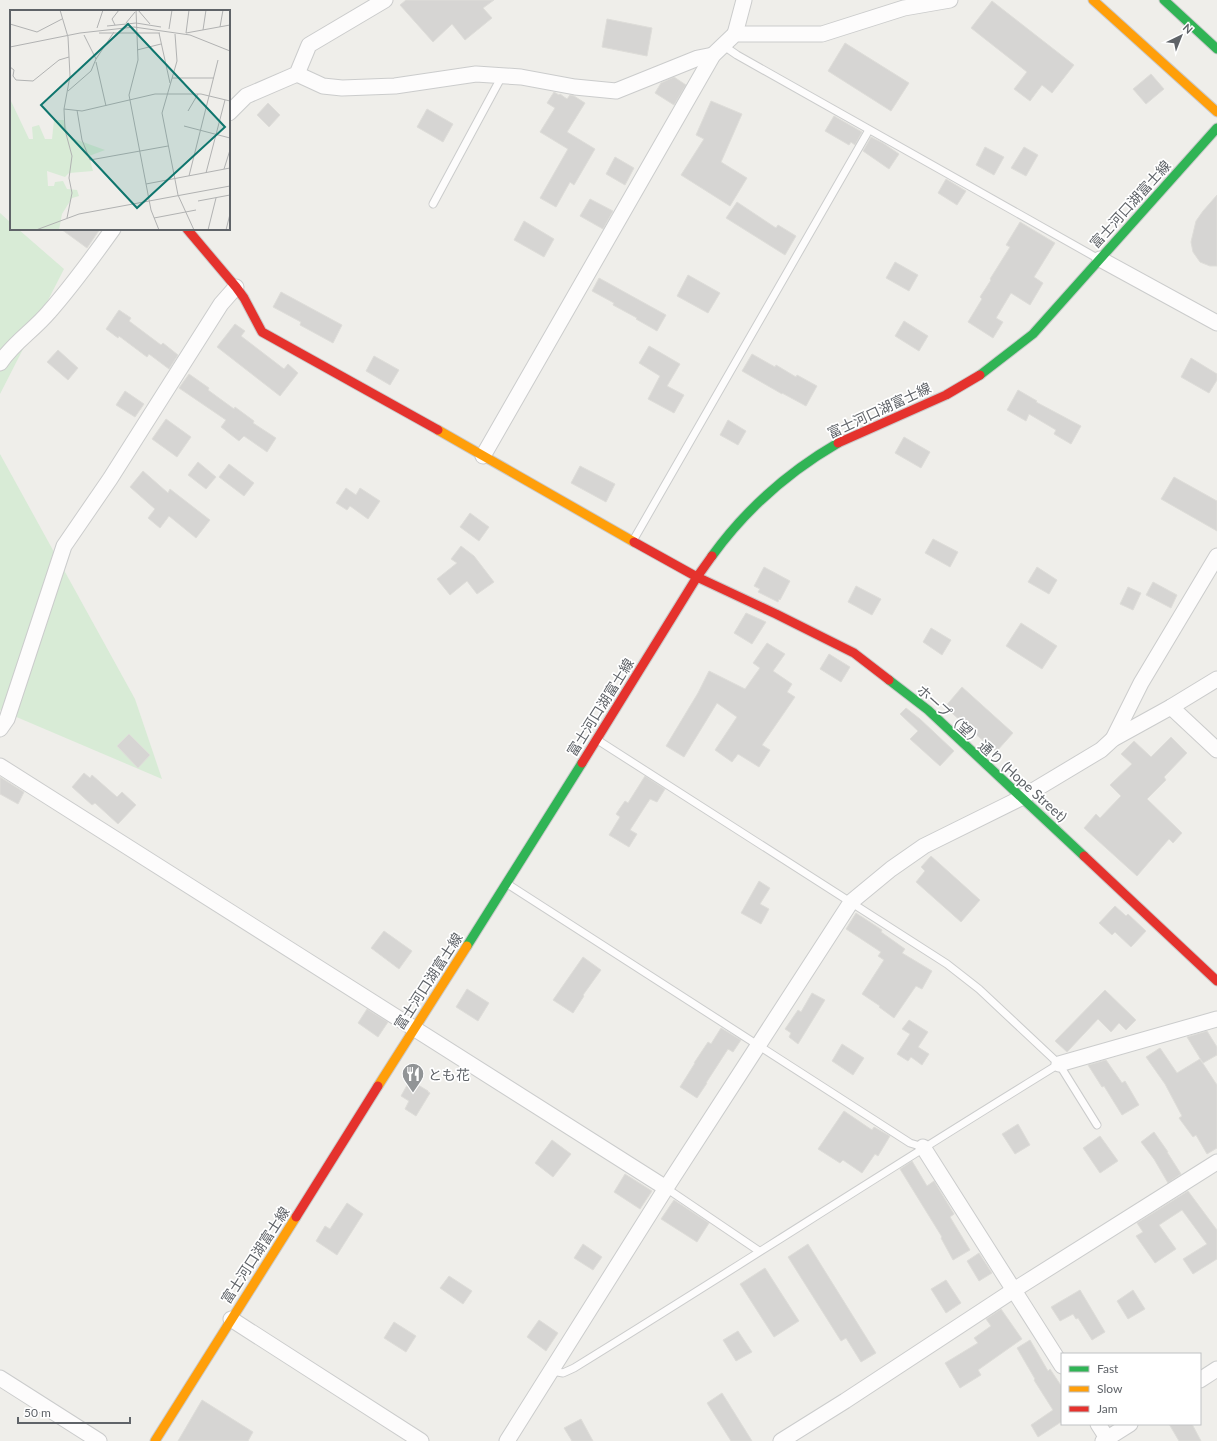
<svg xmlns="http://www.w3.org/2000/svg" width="1217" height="1441" font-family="Lato,'Noto Sans JP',sans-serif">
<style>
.green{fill:#d8ebd6}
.building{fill:#d6d5d3;stroke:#deddd9}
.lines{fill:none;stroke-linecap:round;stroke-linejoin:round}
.lane-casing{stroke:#cbcccc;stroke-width:9}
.street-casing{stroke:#cbcccc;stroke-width:17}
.fast-casing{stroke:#cacacb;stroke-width:11}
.slow-casing{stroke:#cacacb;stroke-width:11}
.jam-casing{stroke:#cacacb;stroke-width:11}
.lane{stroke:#fdfcfc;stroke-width:7}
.street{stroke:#fdfcfc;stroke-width:15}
.fast{stroke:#30b455;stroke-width:9}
.slow{stroke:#ff9f0a;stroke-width:9}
.jam{stroke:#e5322d;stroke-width:9}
.labels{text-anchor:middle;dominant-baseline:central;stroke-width:3.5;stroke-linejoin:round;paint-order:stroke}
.street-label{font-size:14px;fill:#5f6368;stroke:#fff}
.poi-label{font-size:14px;fill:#5f6368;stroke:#fff;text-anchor:start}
.inset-road{fill:none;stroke:#b1b2b2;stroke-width:1}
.view{fill:#0f766e;fill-opacity:0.15;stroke:#0f766e;stroke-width:2}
.inset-edge{fill:none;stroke:#5f6368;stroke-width:2}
</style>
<rect width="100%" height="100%" fill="#efeeea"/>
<g class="green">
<path d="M0,213L11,223V229H18L64,269L0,394Z"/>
<path d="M0,454L135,699L162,779L0,710Z"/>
</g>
<g class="building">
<path d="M406,0H494L483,8L492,18L465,40L452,24L433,42L400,5Z"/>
<path d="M992,1L1074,65L1052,93L1042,85L1030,101L1014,89L1027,72L971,28Z"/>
<path d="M607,19L652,28L647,56L602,47Z"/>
<path d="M845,43L909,83L891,111L828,71Z"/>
<path d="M1151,74L1164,89L1146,104L1133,89Z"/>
<path d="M674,77L686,85L674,105L655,93L661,83Z"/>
<path d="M554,92L559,95L560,94L567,99L570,95L574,96L585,103L567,132L595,149L574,185L570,182L556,207L540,198L568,149L540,132L555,108L547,103Z"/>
<path d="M711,101L742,114L721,162L747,178L730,206L681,175L704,139L696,135Z"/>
<path d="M268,103L280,115L269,127L257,115Z"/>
<path d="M427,109L453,124L443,142L417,127Z"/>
<path d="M834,116L862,132L855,145L851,142L849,145L825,131Z"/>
<path d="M871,137L883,143L899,154L889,169L863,151Z"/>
<path d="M985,147L1004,157L994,175L976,165Z"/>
<path d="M1024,147L1038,155L1026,176L1011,168Z"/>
<path d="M615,157L634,168L625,185L606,174Z"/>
<path d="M946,179L966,191L957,205L938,193Z"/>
<path d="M1217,195V266H1210L1200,262L1193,252L1191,242L1196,221L1203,211Z"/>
<path d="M590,199L613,211L603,229L580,216Z"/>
<path d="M737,202L776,228L778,225L796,236L785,255L726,218Z"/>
<path d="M524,221L554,239L544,257L514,240Z"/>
<path d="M1020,222L1055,243L1034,277L1043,283L1030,305L1011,293L996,318L1003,322L993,338L968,322L982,299L980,297L991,280L990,279L1010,247L1006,245Z"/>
<path d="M61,229H100L87,248Z"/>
<path d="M895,262L918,275L909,291L886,278Z"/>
<path d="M688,275L720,293L708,313L677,296Z"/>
<path d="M599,278L666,315L657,331L636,319L637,318L613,305L614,303L592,291Z"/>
<path d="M281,292L342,325L333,343L300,325L301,322L273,307Z"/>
<path d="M119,310L131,318L129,321L161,345L163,343L178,355L169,369L149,354L147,357L119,336L118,338L106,329Z"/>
<path d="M904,321L928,336L919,351L895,336Z"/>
<path d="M235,324L245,331L241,336L284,369L288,364L298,373L280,396L217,347Z"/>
<path d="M649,346L680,364L667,386L684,395L674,413L648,399L660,376L639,363Z"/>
<path d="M58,350L78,368L68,380L47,362Z"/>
<path d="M752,354L775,367L776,365L796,377L797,375L817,386L806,406L782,393V394L742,371Z"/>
<path d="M374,356L399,370L390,385L366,371Z"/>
<path d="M1191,358L1217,374V380L1209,393L1181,377Z"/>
<path d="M189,374L209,388L208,390L234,409L235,407L254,421L253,423L276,438L267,452L244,436L239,441L221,427L226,420L179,388Z"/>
<path d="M1018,390L1037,401L1036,402L1081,426L1071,444L1054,434L1056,430L1029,414L1026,421L1007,410Z"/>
<path d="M125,391L144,404L135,417L116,405Z"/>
<path d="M166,419L191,437L177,457L152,439Z"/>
<path d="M728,420L746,431L738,445L720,435Z"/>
<path d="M904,437L930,452L921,468L895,453Z"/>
<path d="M198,462L216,477L206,489L188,475Z"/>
<path d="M229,464L254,483L244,496L219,477Z"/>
<path d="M580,466L615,484L606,502L571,483Z"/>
<path d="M143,471L168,493L170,489L210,520L196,538L169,516L160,528L148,518L155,509L130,487Z"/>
<path d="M1174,477L1217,501V531L1161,499Z"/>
<path d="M346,488L356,495L360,488L380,501L368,519L350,506L347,510L336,503Z"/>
<path d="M470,513L489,527L479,541L460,527Z"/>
<path d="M933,539L958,552L950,567L925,553Z"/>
<path d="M461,546L474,556L494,582L477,594L467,581L450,595L437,579L457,563L451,559Z"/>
<path d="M764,567L790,581L780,600L779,599L778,602L758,592L760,589L754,586Z"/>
<path d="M1037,567L1057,580L1049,594L1028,582Z"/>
<path d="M1153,582L1177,595L1171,608L1146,595Z"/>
<path d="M856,586L881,599L872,615L848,602Z"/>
<path d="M1128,587L1141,593L1133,610L1120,604Z"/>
<path d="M746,613L766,622L752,644L734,633Z"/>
<path d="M1021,623L1057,646L1042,669L1006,646Z"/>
<path d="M931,628L951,640L942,655L923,642Z"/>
<path d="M767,643L785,654L773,671L792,684L787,692L795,697L762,745L770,750L759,767L738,754L732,762L715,750L737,717L717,703L684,757L666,746L698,693L709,671L745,689L760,668L753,663Z"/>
<path d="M829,654L850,667L841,682L820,669Z"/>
<path d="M962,687L1013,733L996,752L945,707Z"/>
<path d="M906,708L920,719L954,751L940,766L910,739L918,731L900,714Z"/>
<path d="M129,734L150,755L138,768L117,746Z"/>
<path d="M1171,737L1187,753L1164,777L1166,780L1147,799L1182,833L1173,843L1169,839L1137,876L1084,828L1096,814L1100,818L1121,796L1110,785L1132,764L1121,754L1134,741L1151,757Z"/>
<path d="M84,773L90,778L92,775L117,797L122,792L136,805L118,824L95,803L92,805L72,787Z"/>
<path d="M645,776L665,789L657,802L650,799L630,830L637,834L629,847L609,835L620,817L616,814L625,801L628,803Z"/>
<path d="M0,777L24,792L18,804L0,794Z"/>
<path d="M931,856L980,900L961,922L916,882L925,871L921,867Z"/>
<path d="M759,881L770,888L760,904L769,909L761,924L741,913Z"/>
<path d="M1115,906L1126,916L1128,914L1146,931L1131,947L1115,932L1112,935L1099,923Z"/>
<path d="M856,913L882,930L881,932L905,949L902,953L932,971L922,989L916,986L894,1018L879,1007L880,1006L862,994L884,960L878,956L881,952L846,929Z"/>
<path d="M384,931L412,951L399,969L371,948Z"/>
<path d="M583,957L601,970L583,995L584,996L573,1013L553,1000Z"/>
<path d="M467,989L489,1003L478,1021L456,1007Z"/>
<path d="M1105,990L1136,1020L1126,1030L1119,1023L1111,1032L1098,1019L1067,1052L1055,1041Z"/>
<path d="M812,993L825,1000L798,1044L789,1037L791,1033L785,1029L798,1010L801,1012Z"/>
<path d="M367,1009L388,1022L378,1037L358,1023Z"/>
<path d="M909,1020L928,1032L918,1047L929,1054L922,1065L911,1057L908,1061L897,1054L910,1034L902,1029Z"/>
<path d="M721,1028L741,1040L733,1052L728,1049L706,1083H707L697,1098L680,1087L695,1063H694L708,1042L711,1044Z"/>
<path d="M1207,1031L1217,1047V1055L1203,1063L1187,1037Z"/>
<path d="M842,1044L864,1058L853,1075L832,1061Z"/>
<path d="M1160,1048L1177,1073L1200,1059L1217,1085V1148L1207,1154L1196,1135L1193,1137L1179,1118L1182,1116L1165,1084L1146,1057Z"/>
<path d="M1106,1060L1122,1083L1125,1081L1139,1105L1122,1115L1104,1086L1102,1087L1088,1065Z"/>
<path d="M410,1080L428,1091V1092L430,1093L416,1116L405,1109L409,1101L401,1096Z"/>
<path d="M844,1111L872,1130L874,1127L890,1136L878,1156L875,1154L862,1173L843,1160L840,1163L818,1149Z"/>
<path d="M1018,1124L1030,1145L1015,1154L1002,1134Z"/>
<path d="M1154,1132L1168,1152H1167L1181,1174L1168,1183L1154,1159L1141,1142Z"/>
<path d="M1100,1136L1118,1161L1100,1173L1083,1148Z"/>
<path d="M552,1140L571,1154L553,1177L535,1163Z"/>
<path d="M912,1161L927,1186L934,1181L954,1214L950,1217L970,1250L953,1260L941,1238L942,1237L900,1169Z"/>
<path d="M625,1174L652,1191L640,1209L614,1192Z"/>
<path d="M1188,1191L1217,1230V1259L1193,1274L1183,1259L1207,1244L1182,1210L1159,1225L1176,1249L1155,1263L1136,1236L1143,1232L1137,1223Z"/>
<path d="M674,1200L709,1223L697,1242L661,1219Z"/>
<path d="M347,1203L363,1214L337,1255L316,1241L325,1226L330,1229Z"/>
<path d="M583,1244L602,1257L593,1270L574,1258Z"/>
<path d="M808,1244L876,1353L861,1362L846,1338L841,1341L788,1257Z"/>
<path d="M979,1253L992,1273L979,1281L967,1261Z"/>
<path d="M765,1268L799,1321L774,1337L740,1284Z"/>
<path d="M449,1276L472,1291L463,1304L440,1288Z"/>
<path d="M946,1280L961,1303L946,1313L931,1289Z"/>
<path d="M1080,1290L1105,1332L1092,1340L1078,1318L1076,1319L1073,1314L1060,1321L1051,1307Z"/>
<path d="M1133,1290L1145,1309L1128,1319L1117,1301Z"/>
<path d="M1001,1309L1022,1339L978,1370L981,1375L960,1388L945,1363L978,1343L974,1338L991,1326L986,1319Z"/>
<path d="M539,1320L558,1333L546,1351L527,1337Z"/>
<path d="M394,1322L416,1336L406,1352L384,1338Z"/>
<path d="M738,1331L752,1352L736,1361L723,1340Z"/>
<path d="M1030,1340L1048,1371L1050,1369L1062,1387V1424L1061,1422L1038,1437L1031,1425L1053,1410L1034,1380L1035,1379L1017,1348Z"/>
<path d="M722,1393L752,1441H731L707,1403Z"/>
<path d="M202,1400L253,1432L248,1441H178Z"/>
<path d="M581,1419L593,1441H572L564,1428Z"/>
<path d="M1169,1424H1192L1201,1441H1179Z"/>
</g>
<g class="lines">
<g class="lane-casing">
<g id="lane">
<path d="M724,46L737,55L1097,258"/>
<path d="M433,204L502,76"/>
<path d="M634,539L869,130"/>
<path d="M599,741L947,964L979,989L1059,1064L1097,1125"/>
<path d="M509,885L910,1143L923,1147"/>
<path d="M666,1188L759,1251"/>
<path d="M552,1371L563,1373L574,1368C736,1268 896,1164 1059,1064"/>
</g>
</g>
<g class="street-casing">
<g id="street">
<path d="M735,34L744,0"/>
<path d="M297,74L323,86L342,88L395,86L476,74L521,77L575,87L616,91L698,58L713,55"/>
<path d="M229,113L246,96L297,74L309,45L385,0"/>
<path d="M1100,259L1217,323"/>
<path d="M0,363C14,342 33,331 49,312C72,286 93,257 113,229"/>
<path d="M483,456L713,55L735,34H822L904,8L950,0"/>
<path d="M1171,707L1217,750"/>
<path d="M0,729L7,719L64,546L110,479L221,304L236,287"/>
<path d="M1113,739L1141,683L1217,556"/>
<path d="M0,766L666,1188"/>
<path d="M1059,1064L1217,1019"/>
<path d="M923,1147L1062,1366"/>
<path d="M231,1319L421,1441"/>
<path d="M0,1378L99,1441"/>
<path d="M1200,1380L1217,1369"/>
<path d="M1098,1424L1109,1441"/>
<path d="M507,1441L666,1188L851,902L891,869L924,846L1021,798L1101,750L1113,739L1171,707L1217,679"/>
<path d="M781,1441L845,1401L1014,1290L1217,1162"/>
<path d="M1103,1441L1130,1424"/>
</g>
</g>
<g class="fast-casing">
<g id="fast">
<path d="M1164,0L1217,49"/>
<path d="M980,375L1033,334L1217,128"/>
<path d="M712,556C746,509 788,472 838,443"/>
<path d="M889,680L928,710L1084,856"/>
<path d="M467,946L582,763"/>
</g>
</g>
<g class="slow-casing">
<g id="slow">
<path d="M1093,0L1217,112"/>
<path d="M438,430L634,542"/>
<path d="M378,1086L467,946"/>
<path d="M155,1441L296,1217"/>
</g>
</g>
<g class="jam-casing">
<g id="jam">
<path d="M187,229L236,287L244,298L262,332L438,430"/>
<path d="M838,443L946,395L980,375"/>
<path d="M634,542L697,577L776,614L854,653L889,680"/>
<path d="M582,763L697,577L712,556"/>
<path d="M1084,856L1217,981"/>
<path d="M296,1217L378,1086"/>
</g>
</g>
<use href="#lane" class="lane"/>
<use href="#street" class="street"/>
<use href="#fast" class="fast"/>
<use href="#slow" class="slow"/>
<use href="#jam" class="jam"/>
</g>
<defs>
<g id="restaurant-pin" transform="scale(1.15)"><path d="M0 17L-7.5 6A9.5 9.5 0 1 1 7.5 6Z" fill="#919496" stroke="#fff"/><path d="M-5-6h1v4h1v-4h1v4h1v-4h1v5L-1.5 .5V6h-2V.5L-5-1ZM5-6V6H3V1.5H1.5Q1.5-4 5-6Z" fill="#fff"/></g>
</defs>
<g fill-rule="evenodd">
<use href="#restaurant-pin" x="413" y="1074"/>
</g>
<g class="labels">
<g class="street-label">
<text transform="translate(1130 204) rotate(-48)">富士河口湖富士線</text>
<text transform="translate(879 410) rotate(-25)">富士河口湖富士線</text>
<text transform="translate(600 707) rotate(-58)">富士河口湖富士線</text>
<text transform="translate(992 753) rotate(42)">ホープ（望）通り (Hope Street)</text>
<text transform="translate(428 981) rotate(-57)">富士河口湖富士線</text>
<text transform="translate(255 1255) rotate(-57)">富士河口湖富士線</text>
</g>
<g class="poi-label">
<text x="428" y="1074">とも花</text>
</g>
</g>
<g transform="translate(10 10)">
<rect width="220" height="220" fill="#efeeea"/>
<path d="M0,89L19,129H23L22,117L29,115L35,129H42L44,110H54L59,127L95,140L79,146L83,161L59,163L55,167L37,161L38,176H44L45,172L53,171L57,179L67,180L69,186L62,188L52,204L49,220H0Z" fill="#d8ebd6"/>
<path class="inset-road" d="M50,0L58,27L60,66L54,99L55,120L62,146L59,168L62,183L57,208M126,0L128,50L119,85L141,200L149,220M128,0L140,14M179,0L176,23L220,15M116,13L125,2M0,14L27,22L52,9M105,15L102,9L109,0M97,16L126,13L151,17M210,17L213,0M87,18L93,0M159,19L162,0M193,20L196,0M89,23H150M149,23L160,73M165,24L167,51L152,103L168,185L184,220M74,25L86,49M0,37L70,23L124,17L180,25L220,41M127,40L151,34M86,52L96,96M0,57L4,60L3,66L6,70L23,71L49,50L59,47M162,68H204M58,81L81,61L86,49L104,22M54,99L72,101L145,84H191L220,91M67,100L72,130L80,150L158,136M178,101L188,84M174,116L220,128M214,159L220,140M196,163L215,90M179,166L208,50M136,174L220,158M188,191L220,185M144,208L186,200M26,220L69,204L220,176M198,220L206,188M216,220L220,204"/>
<path class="view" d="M118,14L215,117L127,198L31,95Z"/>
<rect width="220" height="220" class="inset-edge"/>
</g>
<rect x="1061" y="1353" width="140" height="72" fill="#ffffff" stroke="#bfc1c3"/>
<rect x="1069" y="1366" width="20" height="6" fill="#30b455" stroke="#bfc1c3"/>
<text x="1097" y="1373" font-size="12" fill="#5f6368">Fast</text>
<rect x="1069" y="1386" width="20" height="6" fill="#ff9f0a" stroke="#bfc1c3"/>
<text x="1097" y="1393" font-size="12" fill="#5f6368">Slow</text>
<rect x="1069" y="1406" width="20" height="6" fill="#e5322d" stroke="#bfc1c3"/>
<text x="1097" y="1413" font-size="12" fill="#5f6368">Jam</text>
<g transform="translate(1181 36) rotate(43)" stroke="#ffffff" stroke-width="3" paint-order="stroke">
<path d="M0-3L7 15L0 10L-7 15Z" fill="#5f6368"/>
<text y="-6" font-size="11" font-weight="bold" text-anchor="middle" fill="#5f6368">N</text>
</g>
<path d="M18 1417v6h112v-6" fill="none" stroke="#5f6368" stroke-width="2"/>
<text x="24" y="1417" font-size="12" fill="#5f6368" stroke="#ffffff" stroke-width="3" paint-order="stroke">50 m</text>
</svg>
